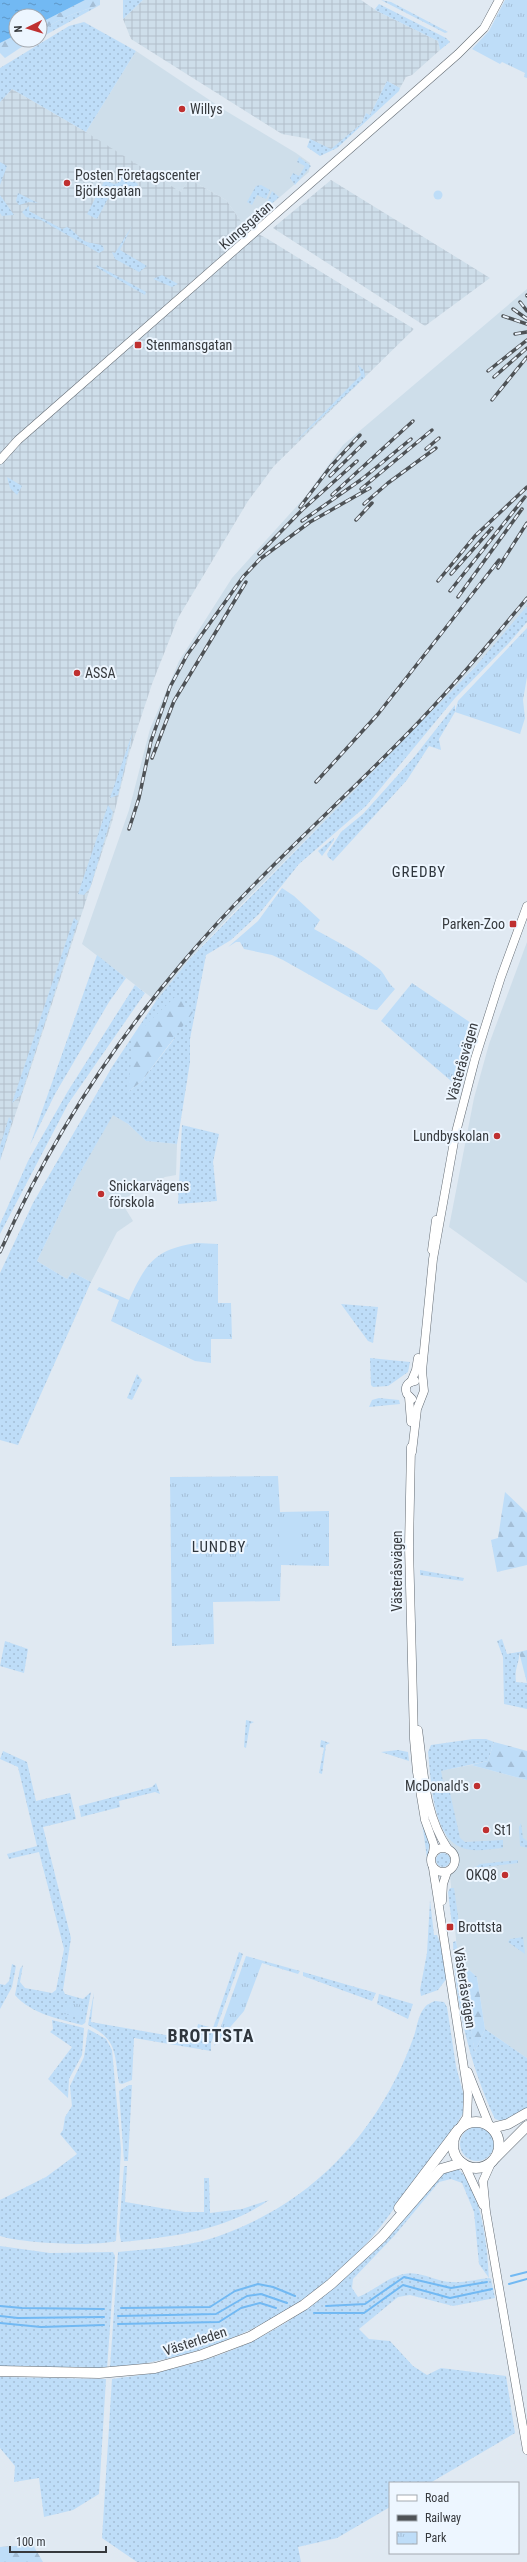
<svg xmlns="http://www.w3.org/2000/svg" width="527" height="2562" font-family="'Roboto Condensed',sans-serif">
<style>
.built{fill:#cedeea}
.industrial{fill:url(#industrial-grid)}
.grass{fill:url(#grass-dots);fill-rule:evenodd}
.forest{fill:url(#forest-firs)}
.park{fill:url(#park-tufts)}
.pitch{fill:#beddf8}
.water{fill:url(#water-ripples)}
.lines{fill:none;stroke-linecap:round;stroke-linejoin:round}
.stream{stroke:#72b9f3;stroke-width:2}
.minor-casing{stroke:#636b73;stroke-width:9}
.major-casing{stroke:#636b73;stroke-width:11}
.minor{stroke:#fff;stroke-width:8}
.major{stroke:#fff;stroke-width:10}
.rail-casing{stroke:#4e5256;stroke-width:3.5}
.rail{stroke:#edf6ff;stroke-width:2;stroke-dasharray:6;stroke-linecap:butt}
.poi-dot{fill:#bf3030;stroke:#edf6ff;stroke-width:1.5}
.labels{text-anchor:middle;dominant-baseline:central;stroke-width:4;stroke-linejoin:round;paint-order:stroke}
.poi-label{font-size:14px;fill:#36393d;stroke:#edf6ff;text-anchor:start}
.street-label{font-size:14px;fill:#36393d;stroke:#edf6ff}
.neighbourhood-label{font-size:15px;letter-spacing:1px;fill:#2f363d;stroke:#edf6ff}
.district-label{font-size:18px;font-weight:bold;letter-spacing:1px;fill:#2f363d;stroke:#edf6ff}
</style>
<defs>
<pattern id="industrial-grid" width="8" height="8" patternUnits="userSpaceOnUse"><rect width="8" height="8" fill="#cedeea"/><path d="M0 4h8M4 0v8" fill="none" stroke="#b2bfca"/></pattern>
<pattern id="grass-dots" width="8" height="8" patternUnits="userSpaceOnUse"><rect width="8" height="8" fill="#beddf8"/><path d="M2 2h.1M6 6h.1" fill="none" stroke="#a4bed6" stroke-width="1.8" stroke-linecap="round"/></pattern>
<pattern id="forest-firs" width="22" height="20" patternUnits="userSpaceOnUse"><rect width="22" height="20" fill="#beddf8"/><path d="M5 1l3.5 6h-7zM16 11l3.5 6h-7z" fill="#a4bed6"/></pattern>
<pattern id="park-tufts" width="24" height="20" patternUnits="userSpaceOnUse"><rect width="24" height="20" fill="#beddf8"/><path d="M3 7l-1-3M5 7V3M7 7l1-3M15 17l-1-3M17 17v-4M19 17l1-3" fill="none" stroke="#a4bed6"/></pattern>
<pattern id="water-ripples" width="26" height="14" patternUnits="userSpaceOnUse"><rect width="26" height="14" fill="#72b9f3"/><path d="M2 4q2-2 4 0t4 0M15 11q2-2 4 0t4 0" fill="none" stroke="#5e97c6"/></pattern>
</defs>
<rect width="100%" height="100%" fill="#e0e9f2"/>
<g class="built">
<path d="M136,51L226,111L296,153L310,163L309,172L245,227L226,200L189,179L181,192L99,141L86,132Z"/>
<path d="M527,289V606L501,639L414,731L232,914L188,961L156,1001L82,944L129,810L150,729L179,661L232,578L305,497L343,445Z"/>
<path d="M527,942V1283L449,1227L474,1098L489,1044Z"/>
<path d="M113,1114L128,1124L146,1141L177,1144L176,1175L165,1177L125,1198L129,1206L125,1208L133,1221L117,1232L91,1282L72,1272L67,1279L37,1261L78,1176Z"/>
<path d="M471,1765L527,1780V2058L485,2029L477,1977L458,1960L440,1771Z"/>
</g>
<g class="industrial">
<path d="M143,0H361L377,11L438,41L440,50L412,75L406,77L400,88L387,81L370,115L366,113L361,124L331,150L310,139L282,134L131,39L123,19Z"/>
<path d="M12,89L86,132L181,192L189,179L226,200L245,227L266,238L414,329L274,466L248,501L178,618L152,684L129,754L112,822L0,1161V102Z"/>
<path d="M331,180L490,278L425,326L273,228Z"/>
</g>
<g class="grass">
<path d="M123,0H143L123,19Z"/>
<path d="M381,0L391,2L448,32L445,33Z"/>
<path d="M379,4L446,38L450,42L440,50L438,41L377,11L375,9Z"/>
<path d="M100,5L40,38V33C57,18 78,12 100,5Z"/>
<path d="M84,22L136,51L86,132L12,89L0,102V68L69,26Z"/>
<path d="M387,81L400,88L399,91L337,148L320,156L307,147L310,139L331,149L361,124L366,113L370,115Z"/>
<path d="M299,157L311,166L295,185L290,178L293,173L299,176L305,166L297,162Z"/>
<path d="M0,162L7,166L0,185Z"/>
<path d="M119,171L138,184L131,198L113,189L97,219L87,214L105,180L114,184L118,183Z"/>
<path d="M261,185L270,190L266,199L257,195L252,205L247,202L256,186Z"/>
<path d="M272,191L279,197L265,209V207Z"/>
<path d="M18,193L38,203L29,202L19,205L16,201Z"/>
<path d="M0,195L14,215L2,216L0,213Z"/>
<path d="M29,206V211L62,229L67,227C75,231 77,237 85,241C91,244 97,243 103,246L104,250L99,253L41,220L26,217L22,212Z"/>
<path d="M132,226L120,250L147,266L139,272L115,259L112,252L115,253Z"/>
<path d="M97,265L146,292L145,295L96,267Z"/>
<path d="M162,275L178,284L172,287L153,279Z"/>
<path d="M358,365L364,370L365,377L292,445L361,375Z"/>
<path d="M7,477L22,486L17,495L10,488Z"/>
<path d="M527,606V622L509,643L455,698L366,806L299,864L259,914L231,940L206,955L190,1039V1062L177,1144L146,1141L128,1124L113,1115L78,1176L37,1261L67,1279L72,1272L91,1282L18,1445L0,1440V1273L33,1203L112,1067L156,1001L188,961L475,667ZM177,1035L142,1081L128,1092Z"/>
<path d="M455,705V712L439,739L441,750L429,746L407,780L333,861L328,857L327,854L341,832L363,814L415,756Z"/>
<path d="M133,731L118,795L110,798Z"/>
<path d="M108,805L113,812L90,888L84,895L78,894Z"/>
<path d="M334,838V840L322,856L318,851Z"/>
<path d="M74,918L78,921L21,1095L12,1103Z"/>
<path d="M97,955L126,978L109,1002L55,1094L30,1145Z"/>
<path d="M135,985L145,993L68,1104L0,1234V1224L28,1161L68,1091Z"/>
<path d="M9,1117L12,1121L0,1160V1146Z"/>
<path d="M182,1125L219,1134L213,1162L217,1201L178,1204Z"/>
<path d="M341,1304L378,1307L373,1343L368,1341Z"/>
<path d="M370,1358L410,1362L408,1372L388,1386L373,1387L371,1385Z"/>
<path d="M137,1374L142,1380L132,1400L127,1398Z"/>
<path d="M379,1398L399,1400L400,1404L369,1407L372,1400Z"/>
<path d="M420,1570L464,1578L463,1581L420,1575Z"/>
<path d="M502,1639L507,1654L519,1652C520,1663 514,1667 516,1682L527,1683V1709L504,1704L503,1657L497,1641Z"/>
<path d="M5,1641L28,1649L24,1673L0,1666Z"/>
<path d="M246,1720L254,1722L250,1724L246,1748L244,1747Z"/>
<path d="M473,1739H486L494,1742L488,1761L441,1771L445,1791L450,1793L460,1838L465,1842L503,1840V1848C489,1849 473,1853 460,1847C432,1835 431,1778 428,1752L431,1745Z"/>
<path d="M321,1740L330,1743L326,1745L322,1774L319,1773L324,1748L320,1747Z"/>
<path d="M398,1750L408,1752L409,1761L381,1752Z"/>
<path d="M3,1751L27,1762L36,1801L70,1793L76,1819L43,1827L71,1938L63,1990L65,1994L83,1999L91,1992L85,2023L82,2025C60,2019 31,2014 15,1995L20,1969L23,1965L20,1982L25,1988L52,1993L56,1990L64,1949L39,1852L9,1859L7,1854L37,1846L18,1767L0,1759Z"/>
<path d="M156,1783L160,1794L155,1792L119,1801L120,1807L81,1817L79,1806L152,1787Z"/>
<path d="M422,1822C430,1840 431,1839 427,1858Z"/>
<path d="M521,1823L523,1838L527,1841V1848L520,1846L519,1827Z"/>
<circle cx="443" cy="1860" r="7"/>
<path d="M518,1860V1863L474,1868L480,1864Z"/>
<path d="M450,1888H454L460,1930H455L454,1925H452L448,1892Z"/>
<path d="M430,1900L434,1935H437L442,1948L447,1978L438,1990L421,1996L420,1990L427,1953Z"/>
<path d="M523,1937L525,1954L508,1942L510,1939Z"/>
<path d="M456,1941L475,2052L485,2029L527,2058V2109L504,2122L495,2119C469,2063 455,2003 453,1942Z"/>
<path d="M239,1952L243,1954L211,2043V2051L134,2038L132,2080L122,2084L119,2083C114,2053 118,2040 88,2025L94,1992L91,2022L194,2040L198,2024L213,2028Z"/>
<path d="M246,1956L300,1971L298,1974L262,1963Z"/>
<path d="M12,1964L16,1966L12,1987L0,2009V1984L5,1985L9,1981Z"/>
<path d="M303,1972L376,1993L372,2001L303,1976Z"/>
<path d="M379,1994L413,2004L408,2019L377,2004Z"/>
<path d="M435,2001L444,2002L447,2007L456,2066L463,2093V2113C450,2138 427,2164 410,2187C395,2206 382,2227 366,2244C300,2317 208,2359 110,2368L118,2252C146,2249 175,2248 203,2241C289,2216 356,2158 396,2078C403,2064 409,2050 414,2036C417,2027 418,2015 425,2007C427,2004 431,2003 435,2001Z"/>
<path d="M52,2020L84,2028L82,2055L69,2079L68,2098L48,2079L72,2047L50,2032L53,2029Z"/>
<path d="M88,2029L106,2039L112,2050L121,2149L116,2241C93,2247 22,2243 0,2236V2200L46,2177L77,2154L60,2134L63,2130L65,2117L72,2106L70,2086L84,2057Z"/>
<path d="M129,2085H132L128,2161H124L119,2091Z"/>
<circle cx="477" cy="2144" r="17"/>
<path d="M124,2166H127L125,2202L185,2212H204V2178H209L210,2213L242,2209L269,2200C226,2230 173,2237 121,2242L119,2230Z"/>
<path d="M455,2167C481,2182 488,2250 489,2278L491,2279L495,2298L453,2306L410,2295L398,2297L359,2329L369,2339L390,2341L413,2366L427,2375L441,2368L506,2376L515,2433L430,2483H390V2507L337,2538L298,2547L301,2562H137L102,2538L112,2379C275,2361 344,2288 446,2170ZM451,2179L462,2183L474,2212L479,2264L489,2278C477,2279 464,2283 452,2282C436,2282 420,2270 404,2274C386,2278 374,2291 358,2297L352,2288L353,2279L395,2235L439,2182Z"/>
<path d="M0,2246L50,2253L113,2252L115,2256L107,2369L0,2366Z"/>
<path d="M0,2377L106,2379L99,2494L73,2510L44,2517L39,2478L14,2482L15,2466L0,2448Z"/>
</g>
<g class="forest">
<path d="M85,0H100V5C78,12 57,18 40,33V23Z"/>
<path d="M16,35V40H32L5,58L0,53V43Z"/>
<path d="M177,995L194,1011L142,1081L128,1092L133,1037Z"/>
<path d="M505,1492L527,1513V1565L497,1572L491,1540L498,1538Z"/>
<path d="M527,1650V1683L519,1652Z"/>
<path d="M494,1742L527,1751V1780L471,1765L488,1761Z"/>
<path d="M458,1960L477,1977L485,2029L475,2052Z"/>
<path d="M33,2545L43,2562H0V2547Z"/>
</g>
<g class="park">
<path d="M505,0H527V78L524,77L525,73L502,62L500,64L472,49L489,31Z"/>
<circle cx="438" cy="195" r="4.5"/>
<path d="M527,628V677L523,700L525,718L520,734L455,712L458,701Z"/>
<path d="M282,888L294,896L320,920L314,929C336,941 358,952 378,968C385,973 387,983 395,989L377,1010L370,1009L283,960L272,955L244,949L240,942H236L228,947L258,921Z"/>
<path d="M412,983L474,1025L457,1086L381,1021Z"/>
<path d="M197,1243L218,1244V1303H231L232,1339H211V1363L195,1361L111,1321L119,1300L97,1290L99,1287L129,1300C146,1263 155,1249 197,1243Z"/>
<path d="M278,1476L280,1512L329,1511V1566L281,1565L280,1601L213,1602L214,1644L172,1646L170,1477Z"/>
<path d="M246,1956L262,1962V1963L244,2011L214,2046Z"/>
<path d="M67,2002L83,2005L80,2018L64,2014Z"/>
</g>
<path class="pitch" d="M279,1517H300V1559H280Z"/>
<path class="water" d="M0,0H85L40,23V16H16V35L0,43Z"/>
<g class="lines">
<g class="stream">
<path d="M511,2276L527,2272"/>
<path d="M509,2284L527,2279"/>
<path d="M0,2306L22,2308L104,2309"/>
<path d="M326,2306L365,2304L404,2277L451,2288L487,2282"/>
<path d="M121,2308L210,2307L235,2291L258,2284L273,2287L295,2296"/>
<path d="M314,2313H364L403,2285L450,2298L492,2289"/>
<path d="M0,2316L18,2318L104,2317"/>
<path d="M118,2316L216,2314L247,2296L261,2294L287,2303"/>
<path d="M0,2323L41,2327L104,2325"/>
<path d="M118,2324L219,2322L241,2308L260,2303L276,2308"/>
</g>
<g class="minor-casing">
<g id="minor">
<path d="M0,460L18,440L458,54L484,28L499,0"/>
<path d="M432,1250L436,1220"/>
<path d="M411,1382L416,1370L418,1358"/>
<path d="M409,1397L411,1422"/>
<path d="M412,1399L407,1394C404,1387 407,1382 415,1381"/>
<path d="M411,1447L409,1547L414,1739L417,1772L425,1820L434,1845L433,1853"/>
<path d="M412,1452L417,1409L424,1391L422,1371L433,1259L455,1136L475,1059L501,977L527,906"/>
<path d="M418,1730C424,1772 424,1814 448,1849"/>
<circle cx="443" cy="1860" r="12"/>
<path d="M433,1868L468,2094L467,2117L459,2129"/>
<path d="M442,1901L443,1884L447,1872"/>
<path d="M468,2072L490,2127"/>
<path d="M492,2161L483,2181L486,2212L527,2450"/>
<path d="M464,2164L483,2205"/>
</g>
</g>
<g class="major-casing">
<g id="major">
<circle cx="476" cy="2145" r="23"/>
<path d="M492,2128L508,2124L527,2113"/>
<path d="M496,2157L527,2126"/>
<path d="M399,2208L458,2130"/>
<path d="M0,2371L99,2373L155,2368L202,2355L250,2337L304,2305L331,2284L382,2237L441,2169L462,2163"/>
</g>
</g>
<use href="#minor" class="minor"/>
<use href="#major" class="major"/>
<g class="rail-casing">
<g id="rail">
<path d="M527,295V296"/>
<path d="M520,302L527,311"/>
<path d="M513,309L527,319"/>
<path d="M503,316L527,324"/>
<path d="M515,334L527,332"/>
<path d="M488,371L527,340"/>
<path d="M494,377L527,348"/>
<path d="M492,400L527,357"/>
<path d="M426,449L439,438"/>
<path d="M330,476L365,442"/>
<path d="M361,489L432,430"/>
<path d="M332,495L413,421"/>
<path d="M364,504L388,483L436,448"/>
<path d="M300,507L331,466L360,435"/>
<path d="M356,520L372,503"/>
<path d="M302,521L362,479L411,439"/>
<path d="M259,554L302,510L357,461"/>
<path d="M498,568L527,523"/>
<path d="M451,574L492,528"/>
<path d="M438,581L475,536L527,487"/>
<path d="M450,591L525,497"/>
<path d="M458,597L522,509"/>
<path d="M152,758L174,701L246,582"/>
<path d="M316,782L378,714L499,560"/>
<path d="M129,829L139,798L151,741L170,687L187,655L243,577L260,559L310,522L370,488"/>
<path d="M0,1252C47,1147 108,1050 183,962C252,880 334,809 409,732C451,689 489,644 527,598"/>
</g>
</g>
<use href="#rail" class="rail"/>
</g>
<g class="poi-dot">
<circle cx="182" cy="109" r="4"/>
<circle cx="67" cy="183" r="4"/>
<rect x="134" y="341" width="8" height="8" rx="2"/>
<circle cx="77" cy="673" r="4"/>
<rect x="509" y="920" width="8" height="8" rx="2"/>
<circle cx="497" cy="1136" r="4"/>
<circle cx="101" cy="1194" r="4"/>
<circle cx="477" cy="1786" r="4"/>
<circle cx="486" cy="1830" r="4"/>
<circle cx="505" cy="1875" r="4"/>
<rect x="446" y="1923" width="8" height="8" rx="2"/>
</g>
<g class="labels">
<g class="poi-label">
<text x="190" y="109">Willys</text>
<text x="75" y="175">Posten Företagscenter<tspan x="75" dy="16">Björksgatan</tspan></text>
<text x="146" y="345">Stenmansgatan</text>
<text x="85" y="673">ASSA</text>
<text x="505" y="924" text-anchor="end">Parken-Zoo</text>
<text x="489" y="1136" text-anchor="end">Lundbyskolan</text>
<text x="109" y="1186">Snickarvägens<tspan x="109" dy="16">förskola</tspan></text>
<text x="469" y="1786" text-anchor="end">McDonald's</text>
<text x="494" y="1830">St1</text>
<text x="497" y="1875" text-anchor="end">OKQ8</text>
<text x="458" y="1927">Brottsta</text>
</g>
<g class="street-label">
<text transform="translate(246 225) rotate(-41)">Kungsgatan</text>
<text transform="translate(462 1062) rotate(-74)">Västeråsvägen</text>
<text transform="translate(397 1571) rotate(-90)">Västeråsvägen</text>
<text transform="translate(465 1988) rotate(81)">Västeråsvägen</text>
<text transform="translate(195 2341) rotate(-18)">Västerleden</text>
</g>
<g class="neighbourhood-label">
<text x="419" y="872">GREDBY</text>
<text x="219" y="1547">LUNDBY</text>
</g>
<g class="district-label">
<text x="211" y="2035">BROTTSTA</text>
</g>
</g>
<rect x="389" y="2482" width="130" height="72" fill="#edf6ff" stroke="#a4aab1"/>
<rect x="397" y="2495" width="20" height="6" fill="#ffffff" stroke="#a4aab1"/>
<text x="425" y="2502" font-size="12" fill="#36393d">Road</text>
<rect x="397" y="2515" width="20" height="6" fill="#4e5256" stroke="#a4aab1"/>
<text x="425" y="2522" font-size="12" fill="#36393d">Railway</text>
<rect x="397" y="2532" width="20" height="12" fill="url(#park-tufts)" stroke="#a4aab1"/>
<text x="425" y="2542" font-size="12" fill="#36393d">Park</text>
<g transform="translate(28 28) rotate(265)"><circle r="19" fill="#edf6ff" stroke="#a4aab1"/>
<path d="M0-3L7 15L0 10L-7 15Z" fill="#bf3030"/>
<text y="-6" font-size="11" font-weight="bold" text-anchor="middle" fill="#36393d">N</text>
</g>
<path d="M10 2546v6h96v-6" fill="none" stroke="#36393d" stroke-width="2"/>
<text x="16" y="2546" font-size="12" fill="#36393d" stroke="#edf6ff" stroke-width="3" paint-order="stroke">100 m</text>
</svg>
